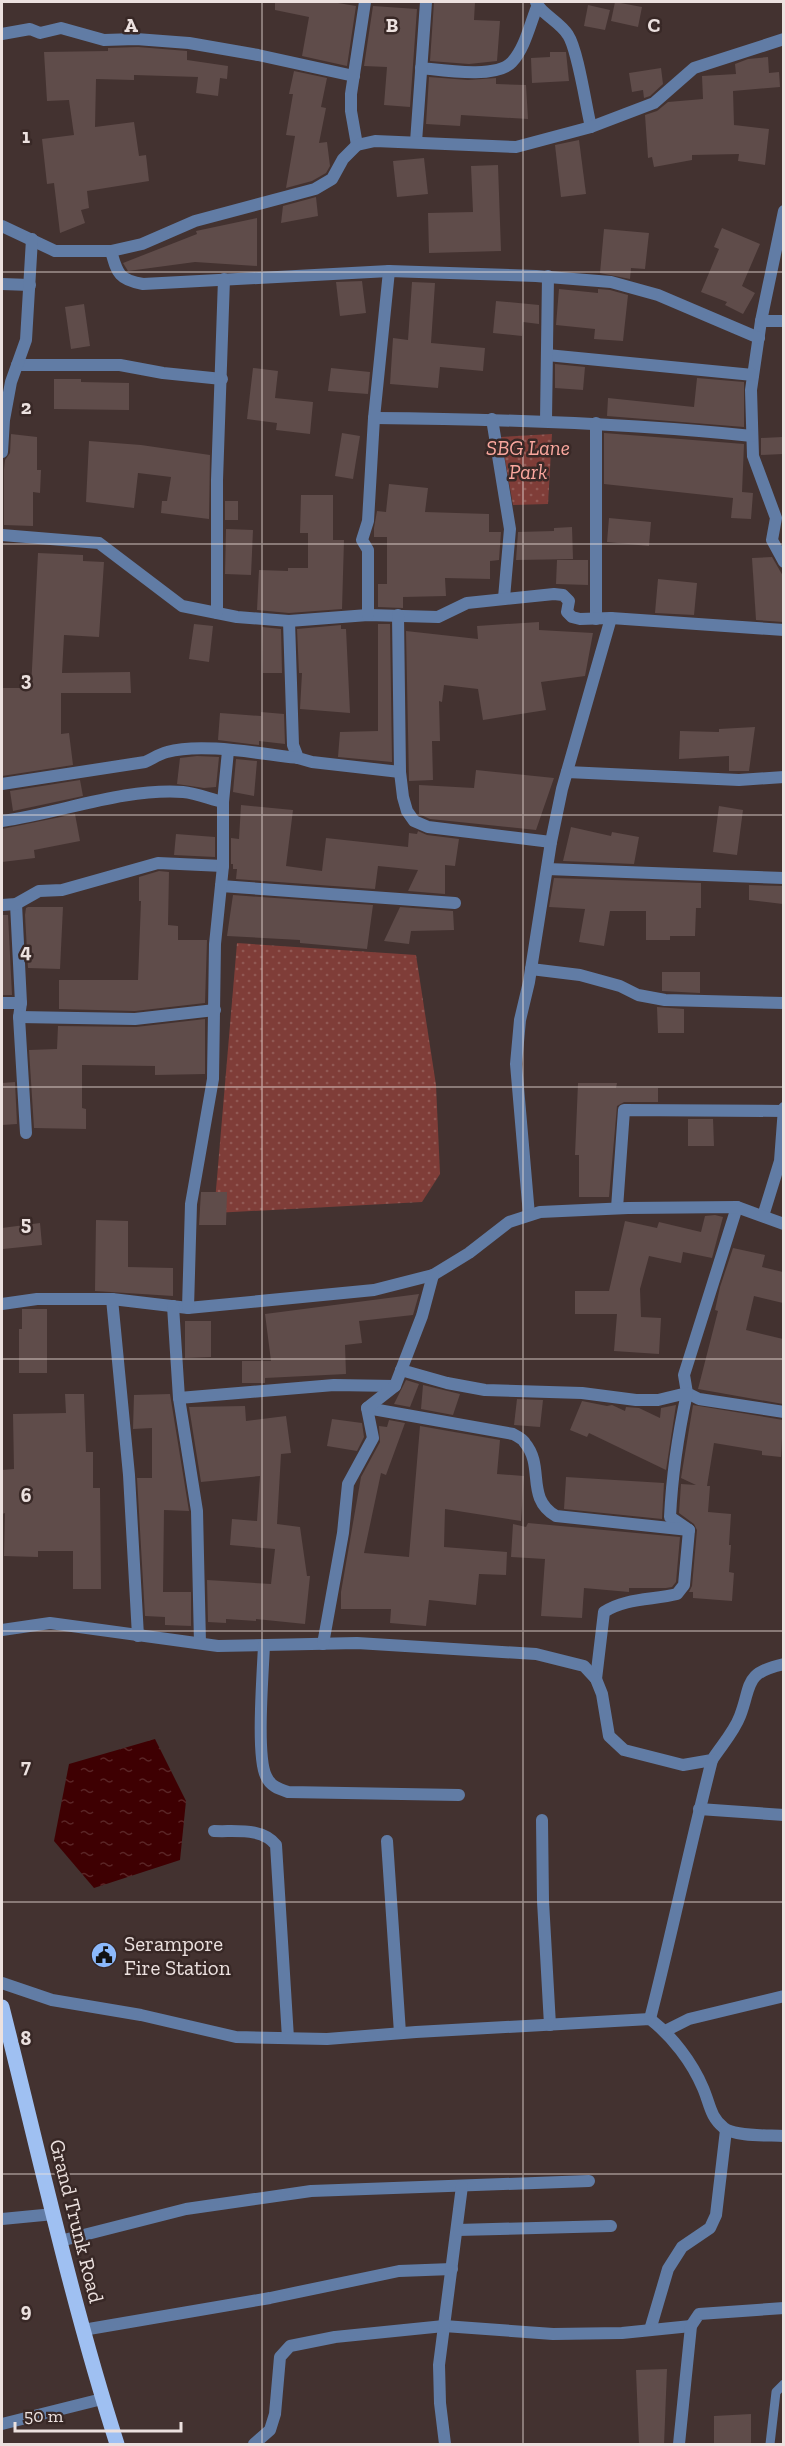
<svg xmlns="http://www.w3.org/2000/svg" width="785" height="2446" font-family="'Zilla Slab',serif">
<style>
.grass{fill:url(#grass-dots)}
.water{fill:url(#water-ripples)}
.building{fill:#5f4c4a}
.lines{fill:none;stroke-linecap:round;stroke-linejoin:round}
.lane{stroke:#617ca5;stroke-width:9}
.street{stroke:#617ca5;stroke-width:12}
.primary{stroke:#9fc0f2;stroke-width:15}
.grid{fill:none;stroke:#ece1df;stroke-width:1.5;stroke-opacity:0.55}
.labels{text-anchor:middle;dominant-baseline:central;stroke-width:5;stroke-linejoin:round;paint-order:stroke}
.park-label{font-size:21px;font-style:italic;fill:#faa79e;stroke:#382826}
.poi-label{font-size:21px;fill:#ece1df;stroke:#382826;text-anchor:start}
.street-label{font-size:21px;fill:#ece1df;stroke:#382826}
.grid-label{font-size:20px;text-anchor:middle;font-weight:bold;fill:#ece1df;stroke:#382826;stroke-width:5;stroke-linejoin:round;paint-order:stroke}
</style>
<defs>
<pattern id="grass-dots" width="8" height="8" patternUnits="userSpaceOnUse" patternTransform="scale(1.5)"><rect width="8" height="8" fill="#7f3d38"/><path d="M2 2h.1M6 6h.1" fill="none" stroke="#915954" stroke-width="1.8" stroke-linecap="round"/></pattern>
<pattern id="water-ripples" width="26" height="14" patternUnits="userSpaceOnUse" patternTransform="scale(1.5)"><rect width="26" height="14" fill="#3e0002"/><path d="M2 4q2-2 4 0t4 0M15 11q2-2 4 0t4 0" fill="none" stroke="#5a2526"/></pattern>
</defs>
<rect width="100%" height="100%" fill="#433230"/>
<g class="grass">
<path d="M552,434L548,504L513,505L501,437Z"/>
<path d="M237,943L416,955L436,1085L440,1174L422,1202L214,1213Z"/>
</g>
<path class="water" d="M155,1739L186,1801L180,1860L94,1888L54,1841L69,1764Z"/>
<g class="building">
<path d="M275,2H332L356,6L347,66L302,56L309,17L275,10Z"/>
<path d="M434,2H475L474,20L500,21L497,61L469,64L430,61Z"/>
<path d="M615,2L642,7L638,27L611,21Z"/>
<path d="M588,5L610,10L605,30L584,26Z"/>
<path d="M373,6L417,9L410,107L384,105L387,67L364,66Z"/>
<path d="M138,47L187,51V60L228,66L227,79L220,78L218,96L196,93L198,77L134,75V80L96,79L95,127L134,122L139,156L146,155L149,181L87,191L89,208L81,210L85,223L60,233L54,183L47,184L42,139L74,135L69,100L47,101L44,52L108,51V48Z"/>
<path d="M550,52H566L569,81L532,83L531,58L550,57Z"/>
<path d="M768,57L769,73L779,72L780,87L733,91L734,125L769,129L765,165L738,161L739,154L692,155V160L654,167L652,157L648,158L645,115L657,111L668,102L703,99L702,76L736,74L735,64L748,59Z"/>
<path d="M661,68L663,84L650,96L644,98L643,90L632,92L629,73Z"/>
<path d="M294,71L327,78L321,107L326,108L319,143L327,142L330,166L326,173L312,181L286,188L295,136L286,135L293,94H289Z"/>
<path d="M429,77L468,80L496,78V84L526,85L528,119L461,115L460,126L426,124Z"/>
<path d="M579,140L586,194L561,197L555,145Z"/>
<path d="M424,158L428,194L397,197L393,161Z"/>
<path d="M498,165L501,251L429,253L428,213L473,212L471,166Z"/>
<path d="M316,197L318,216L281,223L283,206Z"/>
<path d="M257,218V266L195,262L128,271L123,263L197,234L196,231Z"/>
<path d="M722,228L760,244L742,286L755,293L743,314L725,305L727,302L701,292L719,249L714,247Z"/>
<path d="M604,229L649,233L645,269L631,268L630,279L600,273Z"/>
<path d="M362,281L366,313L340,316L336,282Z"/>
<path d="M412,282L435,283L431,343L485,348L483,371L440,367L438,388L390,384L393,338L408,340Z"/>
<path d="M559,289L598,293V289L610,290L628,295L623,341L594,339L595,329L556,325Z"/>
<path d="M496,301L539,305V324L523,322L522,336L493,333Z"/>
<path d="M84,304L90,346L71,349L65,307Z"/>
<path d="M555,364L585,367L583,390L555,388Z"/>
<path d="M253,368L278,371L275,398L313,402L310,434L276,430L277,423L247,419Z"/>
<path d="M331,368L370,372L368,394L328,391Z"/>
<path d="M697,378L744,382V427L607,416L608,398L694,407Z"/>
<path d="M54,379H81V382L129,383V410L54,409Z"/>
<path d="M342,433L360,436L353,479L335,476Z"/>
<path d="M604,433L744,444L742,492L753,493L751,519L731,518L733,498L604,484Z"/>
<path d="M11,434L37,437V470H41L40,493L33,492V526L4,525V469L5,460L10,453Z"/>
<path d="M783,437V454L761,455V438Z"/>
<path d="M89,441L141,445L210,455L209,519L161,513L162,501H167L171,477L138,473L134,508L86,502Z"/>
<path d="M389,484L428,488L425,512L489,514V532H501L499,560L490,561V579L445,578L446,596L403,597V608L378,607V584H387V537H374V528L377,511L386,512Z"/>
<path d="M301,495H333V540H344L342,609L289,613L257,610L259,570L288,571V568H308V533H300Z"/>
<rect x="225" y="501" width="13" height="19"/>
<path d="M609,518L651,522L649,546L607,542Z"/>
<path d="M572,527L573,559L516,560L518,532L554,531V528Z"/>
<path d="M226,529L253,530L251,575L225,574Z"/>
<path d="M38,553L83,555V561L104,562L99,637L64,635L62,673L130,672L131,693H61V734L69,733L73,765L2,776V688H31Z"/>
<path d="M772,557L783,576V622L756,620L752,558Z"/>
<path d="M557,560H588V585L556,584Z"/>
<path d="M658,579L697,583L694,615L655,613Z"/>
<path d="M539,622V630L593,633L585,676L541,682L546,710L483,720L478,689L444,685L442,702L439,701L440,741H432L433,780L409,781L406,631L478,639L477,626Z"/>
<path d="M194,624L213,626L209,662L189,659Z"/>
<path d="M378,624H390L392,762L338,757L340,732L378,731Z"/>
<path d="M341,625V629H346L350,713L300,709L302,673H299L297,629Z"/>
<path d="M262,627L281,629L282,673H263Z"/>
<path d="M261,712L284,714L285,744L259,741V745L218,740L220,713L261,716Z"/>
<path d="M755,727L749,771H729V756L679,759L680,731L719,732V729Z"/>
<path d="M197,756L219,757L216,787L204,788L177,784L180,758Z"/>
<path d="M236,759L257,761L254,796L233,792Z"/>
<path d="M476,770L554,778L536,830L430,819L419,814V785L474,788Z"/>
<path d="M80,780L83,796L13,811L10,791Z"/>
<path d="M241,805L293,810L286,866L322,871L326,838L408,847L409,833L417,834L418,831L427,835L459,839L455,866L445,865V894L408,891L418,870L378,866L375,889L236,879L237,869H233V864H231V838L239,839Z"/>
<path d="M719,806L743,810L737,855L713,852Z"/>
<path d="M75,814L80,841L34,850L35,858L2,862V829Z"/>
<path d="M571,827L611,836L612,832L639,837L634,864L563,861Z"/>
<path d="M176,834L215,837V857L174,855Z"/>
<path d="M159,871L169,872L168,925L178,926V940H207L205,1003L135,1011L59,1009V980H138L141,901H139V877Z"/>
<path d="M554,878L701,883V908H696L695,936H670V940H646V911H610L604,946L579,942L585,909L549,907Z"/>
<path d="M749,885L783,886V904L749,900Z"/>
<path d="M233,895L373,905L367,949L300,943V940L227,936Z"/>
<path d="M28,907H63L60,969L28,968L25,915L26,908Z"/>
<path d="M400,907L453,911L454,930L411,931L409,944L384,941Z"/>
<path d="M2,915H8L12,995H2Z"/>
<path d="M662,972H700V993L662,991Z"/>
<path d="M657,1007L684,1009V1033H658Z"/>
<path d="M205,1019V1074L155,1075V1066L82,1065V1108L86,1109V1129L34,1128L29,1050L57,1049L58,1026L136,1027Z"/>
<path d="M15,1082L17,1124L2,1125V1083Z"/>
<path d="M578,1083H617L616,1088H658V1102H624L617,1106L609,1197H579V1155H575Z"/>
<path d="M688,1119H713L714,1146H688Z"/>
<path d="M201,1192H227L226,1225H199Z"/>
<path d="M715,1215L723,1217L712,1258L683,1252L681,1263L649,1256L640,1289L641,1317L661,1318L659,1354L614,1351L617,1314H575V1291H609L625,1221L657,1228L659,1222L701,1232L705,1216Z"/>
<path d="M96,1220L128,1221V1267L173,1268V1296L95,1291Z"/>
<path d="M40,1223L42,1245L3,1249L2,1228Z"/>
<path d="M733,1248L765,1255L762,1267L783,1272V1303L754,1296L746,1330L783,1339V1404L698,1389L718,1311L715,1310L720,1287Z"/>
<path d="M419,1294L413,1315L359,1321L362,1343L345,1345L346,1374L265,1378V1383H242V1361H271L265,1314Z"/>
<path d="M22,1309H47V1373H19V1329H22Z"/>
<path d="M185,1321H211V1357L185,1358Z"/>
<path d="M406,1380L419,1384L410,1407L394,1404Z"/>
<path d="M423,1385L460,1394L453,1415L421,1409Z"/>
<path d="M65,1394H84L86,1452H93V1488H100L101,1589H73V1551H38V1557L4,1556L5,1513L2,1514V1470L14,1469L13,1414L66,1413Z"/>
<path d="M170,1394L189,1511L164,1510L163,1592H191V1626L165,1625V1617L145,1616L137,1478H152V1428L133,1429L134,1395Z"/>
<path d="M517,1399L543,1400L540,1427L514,1425Z"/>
<path d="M582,1401L607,1406L612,1405L625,1411L626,1407L639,1408L660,1418L661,1408L676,1405L666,1470L589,1433L587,1437L570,1430Z"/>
<path d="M693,1405L783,1420L781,1457L762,1455V1451L714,1443L707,1486H710L708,1512L731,1514L729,1545H731L729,1572L734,1573L732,1601L693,1598V1592H689L692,1586L697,1530L694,1524L679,1513L681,1484L696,1485L681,1478Z"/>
<path d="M245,1406L246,1421L286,1416L291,1453L281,1454L277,1524L300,1527L307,1576H310L305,1624L256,1619V1621L226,1619V1623L208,1622L207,1580L271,1584L275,1549L230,1545L232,1519L257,1521L260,1476L201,1482L189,1407Z"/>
<path d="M332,1419L362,1423L364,1437L357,1451L327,1446Z"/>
<path d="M389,1420L405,1423L386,1475L381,1473L364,1553L409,1557L420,1426L500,1440L497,1474L524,1476L521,1521L445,1509L444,1547L507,1552L506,1575L479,1574L476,1605L429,1600L426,1626L390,1623L391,1609H341V1592L361,1477L380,1442L379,1426L387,1427Z"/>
<path d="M566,1477L664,1483L662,1519L564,1509Z"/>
<path d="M528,1523L680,1537L676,1582L672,1587L666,1588H629V1592L584,1588L582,1618L541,1616L545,1559L511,1557L513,1524L526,1527Z"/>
<path d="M667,2369L664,2445H639L636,2370Z"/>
<path d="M751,2414V2445H714V2416Z"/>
</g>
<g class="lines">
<path class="lane" d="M770,2444L776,2392L784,2384"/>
<g class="street">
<path d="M536,2C540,13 560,22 568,35C578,50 586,107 591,127"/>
<path d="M2,34L30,29L40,33L61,28L104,40L136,39L189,43L258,55L354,76"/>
<path d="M421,68C442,70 497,79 512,62C525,48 530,24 537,7"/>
<path d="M416,142L426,2"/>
<path d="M357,145L351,111V94L365,2"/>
<path d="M784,211L761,321L751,390L753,456L776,518L772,540L784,562"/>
<path d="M2,226L55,251H111L142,244L195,221L315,189L332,179L343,159L357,145L375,141L516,147L591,127L654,103L694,68L784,39"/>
<path d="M111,251C117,272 118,280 143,284L389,271L536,276L611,282L658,295L759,338"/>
<path d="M2,284L30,285"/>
<path d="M761,321H784"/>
<path d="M547,355L753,375"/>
<path d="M17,365H120L163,373L222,379"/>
<path d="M374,418C501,419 626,423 752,436"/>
<path d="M492,419L510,529L504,598"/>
<path d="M546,420L548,276"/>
<path d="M596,423V619"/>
<path d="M2,452L4,420L11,382L26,340L32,239"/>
<path d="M2,535L99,543L182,606L237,617L289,621L368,615L438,617L467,603L554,594L563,595L569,601L567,612L572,617L580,619L611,618L784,630"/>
<path d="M217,613V480L224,279"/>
<path d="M368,615V550L362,540L368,521L374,418L389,271"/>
<path d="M398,615L400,772L403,797L407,811L414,821L428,827L551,842"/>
<path d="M289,621L293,745L298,758L312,762L400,772"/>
<path d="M567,772L739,780L784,777"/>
<path d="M2,784L145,762C152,759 159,754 167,752C202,742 260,754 298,758"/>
<path d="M2,821C61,813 122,788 183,792C196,793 210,799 223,802"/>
<path d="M547,869L784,878"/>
<path d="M221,886L455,903"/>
<path d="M16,904L21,1003L19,1017L26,1133"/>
<path d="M2,905L16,904L39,891L62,890L158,863L223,866"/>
<path d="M531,969L580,975L620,986L638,995L665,1000L784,1003"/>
<path d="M2,1003H21"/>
<path d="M19,1017L135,1019L215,1010"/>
<path d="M737,1207L684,1375L687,1393L699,1399L784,1412"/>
<path d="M617,1208L624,1110L784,1111"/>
<path d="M529,1215L516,1064L520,1020L529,982L551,842L562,789L611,618"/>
<path d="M763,1216L780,1161L784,1108"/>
<path d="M112,1299L129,1475L138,1636"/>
<path d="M2,1304L37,1299H112L188,1308L374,1290L433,1275L469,1253L509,1222L540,1212L628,1208L737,1207L784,1224"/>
<path d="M173,1306L179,1398L197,1511L200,1643"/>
<path d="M188,1308L191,1204L213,1079L215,944L223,866V802L228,751"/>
<path d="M401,1370L447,1383L485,1390L582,1393L636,1400H658L687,1393C678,1435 672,1474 670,1517L689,1530L684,1585L677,1594C653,1600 625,1598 604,1612L596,1679"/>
<path d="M179,1398L334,1385L395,1386"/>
<path d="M367,1408L513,1434C517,1436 523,1439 525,1443C545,1467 525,1498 556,1516L689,1530"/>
<path d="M2,1630L50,1623L218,1646L357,1643L536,1654L584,1666L596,1679L602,1694L609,1736L624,1750L683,1765L712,1760C721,1746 734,1732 740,1716C752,1685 743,1673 784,1664"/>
<path d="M323,1644L343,1533L348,1484L373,1438L367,1408L395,1386L422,1316L433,1275"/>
<path d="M264,1645C263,1672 256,1756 266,1776C270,1786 279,1789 288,1792L459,1795"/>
<path d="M699,1809L784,1815"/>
<path d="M542,1820L543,1901L550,2025"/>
<path d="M214,1831C235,1832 262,1827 276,1845L288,2038"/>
<path d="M387,1841L400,2033"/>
<path d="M2,1983L52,2000L141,2015L236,2037L327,2039L416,2032L650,2019C672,2036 692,2062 703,2088C710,2104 710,2117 724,2128C735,2137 769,2135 784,2136"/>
<path d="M650,2019C672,1933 690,1846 712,1760"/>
<path d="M665,2031L689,2019L784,1996"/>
<path d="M2,2219L54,2214"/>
<path d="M457,2230L611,2226"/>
<path d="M60,2241L186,2209L311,2191L589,2181"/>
<path d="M83,2330L270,2298L399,2271L452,2269"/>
<path d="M650,2330L668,2269L682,2247L710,2228L716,2215L726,2130"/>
<path d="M2,2424L102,2399"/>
<path d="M254,2444L270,2430L275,2414L280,2357L290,2346L335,2337L444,2326L553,2334L622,2333L691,2326"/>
<path d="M445,2444L440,2403L439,2365L462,2186"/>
<path d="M679,2444L691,2326L699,2314L784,2308"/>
</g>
<path class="primary" d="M2,2007C39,2153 71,2301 117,2444"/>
</g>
<path class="grid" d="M262,2V2444M523,2V2444M2,272H784M2,544H784M2,815H784M2,1087H784M2,1359H784M2,1631H784M2,1902H784M2,2174H784"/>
<defs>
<g id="civic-disc" transform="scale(1.35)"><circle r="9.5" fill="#8cb9fc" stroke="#382826"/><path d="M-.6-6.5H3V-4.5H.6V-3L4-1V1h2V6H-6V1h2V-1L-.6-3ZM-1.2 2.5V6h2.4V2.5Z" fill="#111"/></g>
</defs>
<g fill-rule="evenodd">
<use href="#civic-disc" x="104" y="1955"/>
</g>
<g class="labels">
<g class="park-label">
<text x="528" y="447">SBG Lane<tspan x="528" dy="24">Park</tspan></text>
</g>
<g class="poi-label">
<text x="124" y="1943">Serampore<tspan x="124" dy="24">Fire Station</tspan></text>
</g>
<g class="street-label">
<text transform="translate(77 2221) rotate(76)">Grand Trunk Road</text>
</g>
</g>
<g class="grid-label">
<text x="131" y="32">A</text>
<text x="392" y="32">B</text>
<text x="654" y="32">C</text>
<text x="26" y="143">1</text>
<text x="26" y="414">2</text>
<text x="26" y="686">3</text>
<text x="26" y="958">4</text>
<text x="26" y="1230">5</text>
<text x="26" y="1502">6</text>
<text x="26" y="1773">7</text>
<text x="26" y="2045">8</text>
<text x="26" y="2317">9</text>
</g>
<rect width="785" height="2446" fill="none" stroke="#ece1df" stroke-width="6"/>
<path d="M15 2422v9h166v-9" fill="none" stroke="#ece1df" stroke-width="3"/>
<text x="24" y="2422" font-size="18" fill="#ece1df" stroke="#382826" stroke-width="4.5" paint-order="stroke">50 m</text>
</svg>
